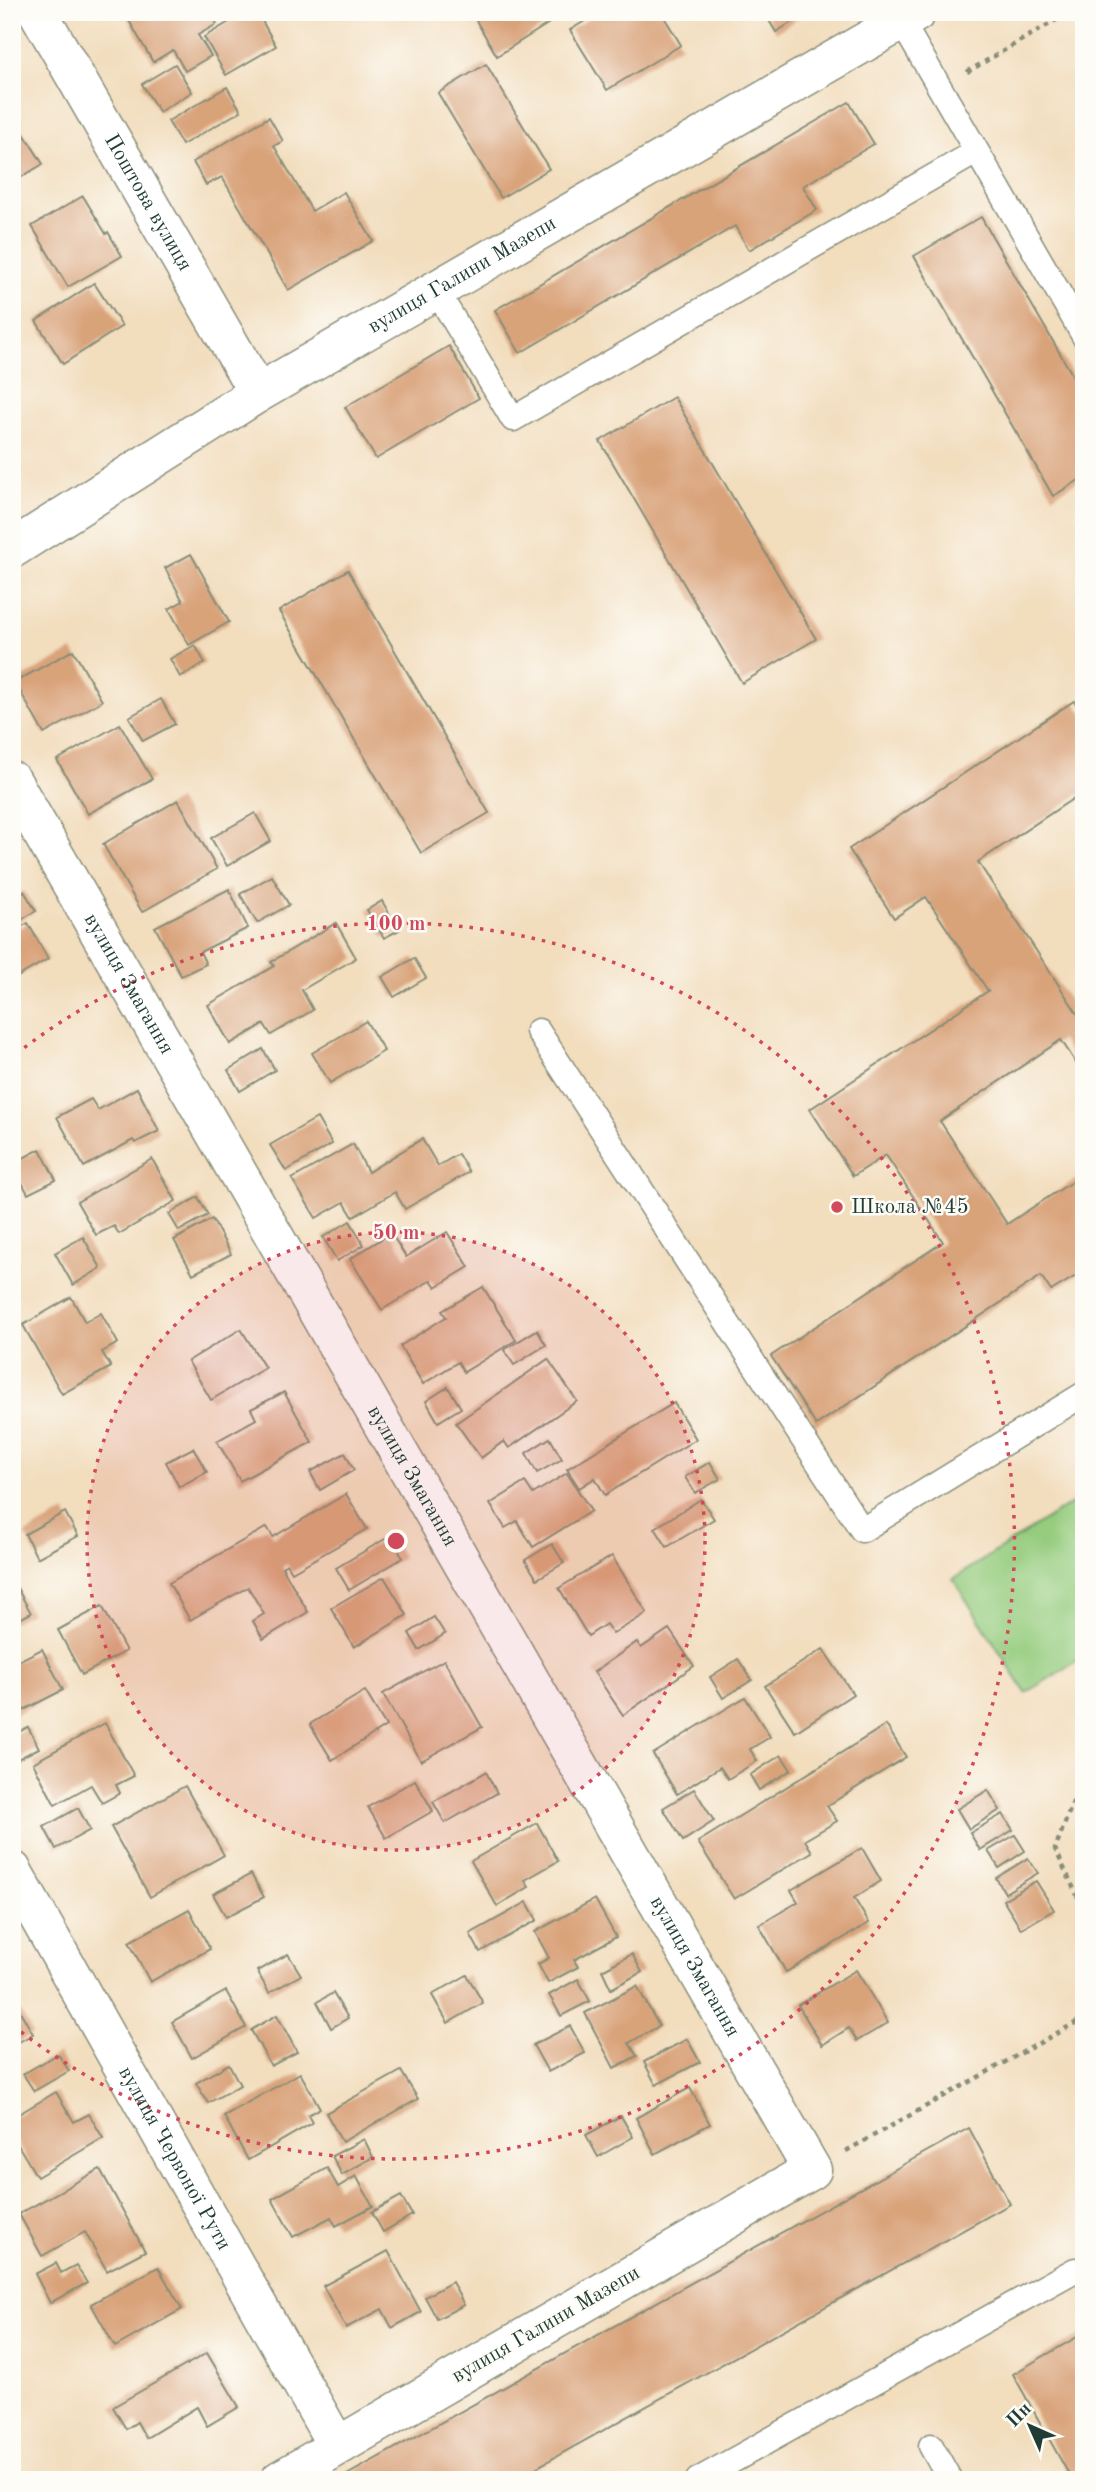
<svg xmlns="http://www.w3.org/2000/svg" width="1096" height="2492" font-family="'Old Standard TT',serif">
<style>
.green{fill:#95cc7e;stroke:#5a8459;stroke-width:2}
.building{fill:#d9a37a}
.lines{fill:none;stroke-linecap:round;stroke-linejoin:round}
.service-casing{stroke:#888d78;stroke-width:27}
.minor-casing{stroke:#888d78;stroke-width:41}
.path{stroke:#888d78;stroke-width:4.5;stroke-dasharray:5 5;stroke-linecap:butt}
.service{stroke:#fff;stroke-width:24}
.minor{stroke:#fff;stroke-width:38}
.ring{fill:none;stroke:#d1495b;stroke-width:3.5;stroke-dasharray:3.5 7}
.poi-dot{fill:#d1495b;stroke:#fdfcf7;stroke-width:2.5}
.labels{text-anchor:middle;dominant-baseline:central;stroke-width:5;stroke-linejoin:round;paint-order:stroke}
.street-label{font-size:21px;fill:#1f3d34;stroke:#fdfcf7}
.poi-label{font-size:21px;fill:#1f3d34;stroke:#fdfcf7;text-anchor:start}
.centre{fill:#d1495b;stroke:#fdfcf7;stroke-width:3.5}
.ring-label{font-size:21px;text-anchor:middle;font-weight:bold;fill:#d1495b;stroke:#fdfcf7;stroke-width:5;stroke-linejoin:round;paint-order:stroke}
</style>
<rect width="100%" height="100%" fill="#fdfcf7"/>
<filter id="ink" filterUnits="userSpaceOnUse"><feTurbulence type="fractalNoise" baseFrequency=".0143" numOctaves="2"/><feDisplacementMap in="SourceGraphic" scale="14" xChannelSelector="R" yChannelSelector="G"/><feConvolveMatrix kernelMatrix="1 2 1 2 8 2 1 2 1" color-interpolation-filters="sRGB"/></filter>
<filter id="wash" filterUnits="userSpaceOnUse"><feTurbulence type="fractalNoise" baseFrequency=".00686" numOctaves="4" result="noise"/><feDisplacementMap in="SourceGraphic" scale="28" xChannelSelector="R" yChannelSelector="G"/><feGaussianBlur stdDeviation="1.57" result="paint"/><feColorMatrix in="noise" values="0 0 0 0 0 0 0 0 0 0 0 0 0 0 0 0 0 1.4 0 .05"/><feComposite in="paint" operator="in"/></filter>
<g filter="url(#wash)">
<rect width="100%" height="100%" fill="#f2ddbd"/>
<path class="green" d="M1084,1495V1656L1026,1693L953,1579Z"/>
<g id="blocks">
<g class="building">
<path d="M124,12H191L193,15L197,12H210L217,24L198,35L211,56L185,71L173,50L153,62Z"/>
<path d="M246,12H257L276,46L226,75L204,37Z"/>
<path d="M471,12H549L554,20L497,56Z"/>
<path d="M600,12H661L681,45L607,90L570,30Z"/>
<path d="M764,12H792L797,19L776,32Z"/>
<path d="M175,64L192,92L159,112L142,84Z"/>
<path d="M486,64L549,169L501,198L438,93Z"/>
<path d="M227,87L241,111L182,145L168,121Z"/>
<path d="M849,102L874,144L803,186L817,210L749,250L735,226L520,353L495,310Z"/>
<path d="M269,117L283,141L274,146L312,211L344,192L373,241L288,290L222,177L206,185L193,162Z"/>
<path d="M21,129L43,164L15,181L19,189L12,193V134Z"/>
<path d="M83,196L106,234L108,232L122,256L68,287L32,226Z"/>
<path d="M981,217L1084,395V477L1053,496L914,256Z"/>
<path d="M94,283L122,326L63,364L36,321Z"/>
<path d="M449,346L479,398L376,459L345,407Z"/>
<path d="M674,397L816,639L742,683L600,441Z"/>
<path d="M191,554L229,622L189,645L169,609L183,601L165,568Z"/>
<path d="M348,570L489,813L421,853L279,611Z"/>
<path d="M195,645L205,663L180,677L170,659Z"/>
<path d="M73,650L102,701L44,734L15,682Z"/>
<path d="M161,699L175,724L143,741L129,717Z"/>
<path d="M1074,701L1084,716V799L1080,794L978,862L1081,1019L1084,1017V1075L1061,1040L940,1121L1007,1224L1084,1174V1271L1051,1291L1041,1276L816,1425L771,1356L943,1242L886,1155L853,1176L810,1109L988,991L926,897L894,918L849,849Z"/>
<path d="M120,724L152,779L88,814L57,760Z"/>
<path d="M178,800L217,869L142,912L103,844Z"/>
<path d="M255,813L271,841L227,866L211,838Z"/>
<path d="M272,876L289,905L257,923L240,894Z"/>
<path d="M229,889L248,928L200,952L206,964L181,976L155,927Z"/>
<path d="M24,891L36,911L12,925V898Z"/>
<path d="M382,901L399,930L384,938L367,910Z"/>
<path d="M28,923L48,959L12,980V932Z"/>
<path d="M336,923L356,958L302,990L313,1010L271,1035L264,1024L230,1044L208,1005L274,966L271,962Z"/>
<path d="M414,958L426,978L394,997L382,977Z"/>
<path d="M366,1021L384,1051L330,1083L312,1053Z"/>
<path d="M263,1049L275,1070L240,1091L228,1070Z"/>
<path d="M137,1088L159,1131L135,1143L133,1140L84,1167L57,1117L91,1099L98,1110Z"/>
<path d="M317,1118L332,1144L286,1171L270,1145Z"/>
<path d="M422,1139L438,1166L458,1154L469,1172L405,1209L395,1192L353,1217L344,1202L316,1218L292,1179L353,1144L368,1172Z"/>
<path d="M40,1149L56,1180L28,1194L12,1164Z"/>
<path d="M152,1159L176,1201L119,1234L114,1226L96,1235L77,1202Z"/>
<path d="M198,1197L208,1215L179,1231L169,1214Z"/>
<path d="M212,1219L231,1254L193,1274L174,1240Z"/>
<path d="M350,1221L364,1245L337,1261L323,1237Z"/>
<path d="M447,1232L469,1267L436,1287L431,1280L382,1310L350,1259L391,1233L406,1257Z"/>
<path d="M83,1237L101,1268L73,1285L55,1253Z"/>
<path d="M483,1287L516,1340L464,1372L458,1362L423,1384L400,1346L446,1317L442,1311Z"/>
<path d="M71,1297L85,1322L101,1313L118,1343L102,1352L111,1367L62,1394L23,1325Z"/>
<path d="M241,1329L265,1368L211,1400L188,1361Z"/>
<path d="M537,1330L546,1345L514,1365L504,1350Z"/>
<path d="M548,1359L577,1401L509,1448L504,1441L481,1458L456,1423Z"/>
<path d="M448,1387L461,1408L438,1422L426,1401Z"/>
<path d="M284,1392L312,1442L240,1481L217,1441L256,1419L251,1409Z"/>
<path d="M674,1403L696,1439L605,1495L595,1478L579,1488L567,1469Z"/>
<path d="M550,1438L562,1459L537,1473L526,1453Z"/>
<path d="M193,1448L207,1472L179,1487L166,1462Z"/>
<path d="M345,1453L354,1470L320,1490L310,1472Z"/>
<path d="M710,1462L720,1479L695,1493L685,1477Z"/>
<path d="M567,1473L591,1511L533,1547L517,1521L505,1528L490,1504L525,1482L533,1494Z"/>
<path d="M346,1494L367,1529L292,1572L287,1564L282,1567L308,1612L263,1639L253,1621L264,1614L248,1587L190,1620L169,1583L267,1527L273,1537Z"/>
<path d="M701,1499L714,1519L667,1547L655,1528Z"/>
<path d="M65,1512L78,1536L37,1558L25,1534Z"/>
<path d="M390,1536L403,1558L349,1590L336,1568Z"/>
<path d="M552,1544L564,1563L537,1579L525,1560Z"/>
<path d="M612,1556L647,1613L613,1634L606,1624L588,1636L559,1588Z"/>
<path d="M384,1577L407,1615L354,1647L331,1608Z"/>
<path d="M12,1579L31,1613L12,1623Z"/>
<path d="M102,1606L126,1651L82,1675L58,1630Z"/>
<path d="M434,1617L445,1634L419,1650L409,1633Z"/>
<path d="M669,1629L694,1666L623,1715L594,1672L637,1642L641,1648Z"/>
<path d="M42,1649L63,1690L12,1716V1664Z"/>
<path d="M823,1649L853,1694L795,1732L765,1686Z"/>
<path d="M738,1659L752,1680L723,1698L710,1677Z"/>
<path d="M444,1660L482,1727L421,1761L383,1694Z"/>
<path d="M365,1691L386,1726L332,1760L310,1724Z"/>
<path d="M745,1697L770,1737L750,1749L757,1761L728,1779L720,1767L677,1794L653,1754Z"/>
<path d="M105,1723L134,1776L116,1785L120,1793L102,1803L91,1785L55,1805L33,1763Z"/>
<path d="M886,1725L906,1757L827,1806L837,1821L805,1840L812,1852L734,1899L698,1842Z"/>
<path d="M28,1727L39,1748L12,1762V1736Z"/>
<path d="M781,1755L791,1770L759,1790L750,1775Z"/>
<path d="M486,1772L497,1793L445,1823L433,1802Z"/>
<path d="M415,1780L433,1811L386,1838L368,1807Z"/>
<path d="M185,1786L224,1855L150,1897L111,1827Z"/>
<path d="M694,1789L714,1821L683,1841L663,1808Z"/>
<path d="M988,1790L1000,1810L969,1829L957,1809Z"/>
<path d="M78,1808L90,1830L56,1849L44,1827Z"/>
<path d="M1003,1814L1013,1830L980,1850L970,1833Z"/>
<path d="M537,1823L558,1861L525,1880L529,1887L497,1906L471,1861Z"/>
<path d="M1015,1835L1025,1851L999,1868L988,1851Z"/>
<path d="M862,1848L881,1881L854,1898L869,1923L786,1972L759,1925L798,1902L791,1890Z"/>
<path d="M1028,1858L1038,1873L1005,1893L996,1878Z"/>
<path d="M251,1874L264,1897L226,1917L213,1894Z"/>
<path d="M1036,1881L1054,1910L1021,1929L1003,1900Z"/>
<path d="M595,1899L616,1937L574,1960L578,1967L548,1983L538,1964L549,1958L535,1932Z"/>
<path d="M527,1902L537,1920L480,1952L470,1934Z"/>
<path d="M189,1909L210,1949L150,1982L129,1942Z"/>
<path d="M288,1954L301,1975L269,1993L257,1971Z"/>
<path d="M632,1954L642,1972L611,1989L602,1970Z"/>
<path d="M856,1970L888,2023L857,2041L849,2028L822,2045L798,2005Z"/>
<path d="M467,1975L483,2003L448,2023L432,1995Z"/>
<path d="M578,1979L590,2001L561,2016L549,1995Z"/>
<path d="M637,1986L659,2026L629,2043L637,2056L614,2068L585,2013Z"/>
<path d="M226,1991L246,2027L192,2058L172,2022Z"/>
<path d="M333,1993L348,2018L331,2028L317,2002Z"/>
<path d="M12,1997L33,2034L12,2046Z"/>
<path d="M277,2015L297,2052L271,2066L251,2030Z"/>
<path d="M570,2026L585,2053L548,2072L533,2045Z"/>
<path d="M687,2039L700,2062L656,2085L644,2062Z"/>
<path d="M58,2054L69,2071L34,2091L23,2074Z"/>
<path d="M229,2064L240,2085L208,2103L196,2083Z"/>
<path d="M401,2071L418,2099L342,2142L326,2113Z"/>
<path d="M300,2073L320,2108L308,2115L312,2123L248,2160L224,2116Z"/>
<path d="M690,2088L710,2124L655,2154L636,2118Z"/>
<path d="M56,2092L74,2122L89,2114L103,2138L37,2177L12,2135V2118Z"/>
<path d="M621,2116L633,2137L598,2157L586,2135Z"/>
<path d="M969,2128L1010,2204L514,2480H338Z"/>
<path d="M364,2139L373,2157L342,2175L332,2156Z"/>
<path d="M327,2168L338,2187L356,2176L373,2206L336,2226L331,2217L293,2237L272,2199Z"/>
<path d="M100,2169L145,2251L107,2271L85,2232L42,2256L19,2214Z"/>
<path d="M401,2196L412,2215L383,2232L372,2212Z"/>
<path d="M388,2251L421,2312L392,2328L382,2309L346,2328L323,2286Z"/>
<path d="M56,2263L61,2273L76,2265L87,2283L50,2303L35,2274Z"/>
<path d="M158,2267L182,2309L115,2347L91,2304Z"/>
<path d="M452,2282L464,2305L437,2319L425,2297Z"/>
<path d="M1084,2333V2480H1072L1013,2374Z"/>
<path d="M207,2353L239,2407L207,2426L197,2407L146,2438L137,2422L126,2429L113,2407Z"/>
</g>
</g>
</g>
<g filter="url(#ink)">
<use href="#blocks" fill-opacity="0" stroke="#888d78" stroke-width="2"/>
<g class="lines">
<g class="service-casing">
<g id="service">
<path d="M901,21L1084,336"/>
<path d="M436,290L513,419L976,152"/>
<path d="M538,1031L862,1530L1084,1394"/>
<path d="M931,2446L950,2480"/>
<path d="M698,2480L1075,2270L1084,2273"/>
</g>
</g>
<g class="minor-casing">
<g id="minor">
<path id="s1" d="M38,12L258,393"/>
<path id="s2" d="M12,549L258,393L917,12"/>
<path id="s3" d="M12,781L812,2170L280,2480"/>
<path id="s4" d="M12,1870L337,2446"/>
</g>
</g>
<g class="path">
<path d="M967,72L1070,12"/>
<path d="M1084,1773L1055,1849L1084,1910"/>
<path d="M1084,1960L1080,1992L1084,1999"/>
<path d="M846,2151L1084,2018"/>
</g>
<use href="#service" class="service"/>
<use href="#minor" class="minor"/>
</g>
</g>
<circle cx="396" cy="1541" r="309" fill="#d1495b" fill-opacity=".12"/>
<g class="ring">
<circle cx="396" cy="1541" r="309"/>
<path d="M16 1054A618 618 0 1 1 16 2028"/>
</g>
<circle class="poi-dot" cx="837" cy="1207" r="7"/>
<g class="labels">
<g class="street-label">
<text stroke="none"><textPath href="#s1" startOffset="220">Поштова вулиця</textPath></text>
<text stroke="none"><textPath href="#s2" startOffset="527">вулиця Галини Мазепи</textPath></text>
<text stroke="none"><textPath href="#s3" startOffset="234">вулиця Змагання</textPath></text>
<text stroke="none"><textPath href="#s3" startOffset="802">вулиця Змагання</textPath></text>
<text stroke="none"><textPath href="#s3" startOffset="1368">вулиця Змагання</textPath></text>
<text stroke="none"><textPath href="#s4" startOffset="331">вулиця Червоної Рути</textPath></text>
<text transform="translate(546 2325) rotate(-30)">вулиця Галини Мазепи</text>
</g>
<g class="poi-label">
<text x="851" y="1207">Школа №45</text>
</g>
</g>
<circle cx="396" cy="1541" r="10" class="centre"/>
<g class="ring-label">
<text x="396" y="930">100 m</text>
<text x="396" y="1239">50 m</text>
</g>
<rect width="1096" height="2492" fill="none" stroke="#fdfcf7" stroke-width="42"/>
<g transform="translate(1030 2426) rotate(315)" stroke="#fdfcf7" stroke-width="5" paint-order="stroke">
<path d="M0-5L12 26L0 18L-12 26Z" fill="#1f3d34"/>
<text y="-10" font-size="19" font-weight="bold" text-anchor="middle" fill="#1f3d34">Пн</text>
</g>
</svg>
